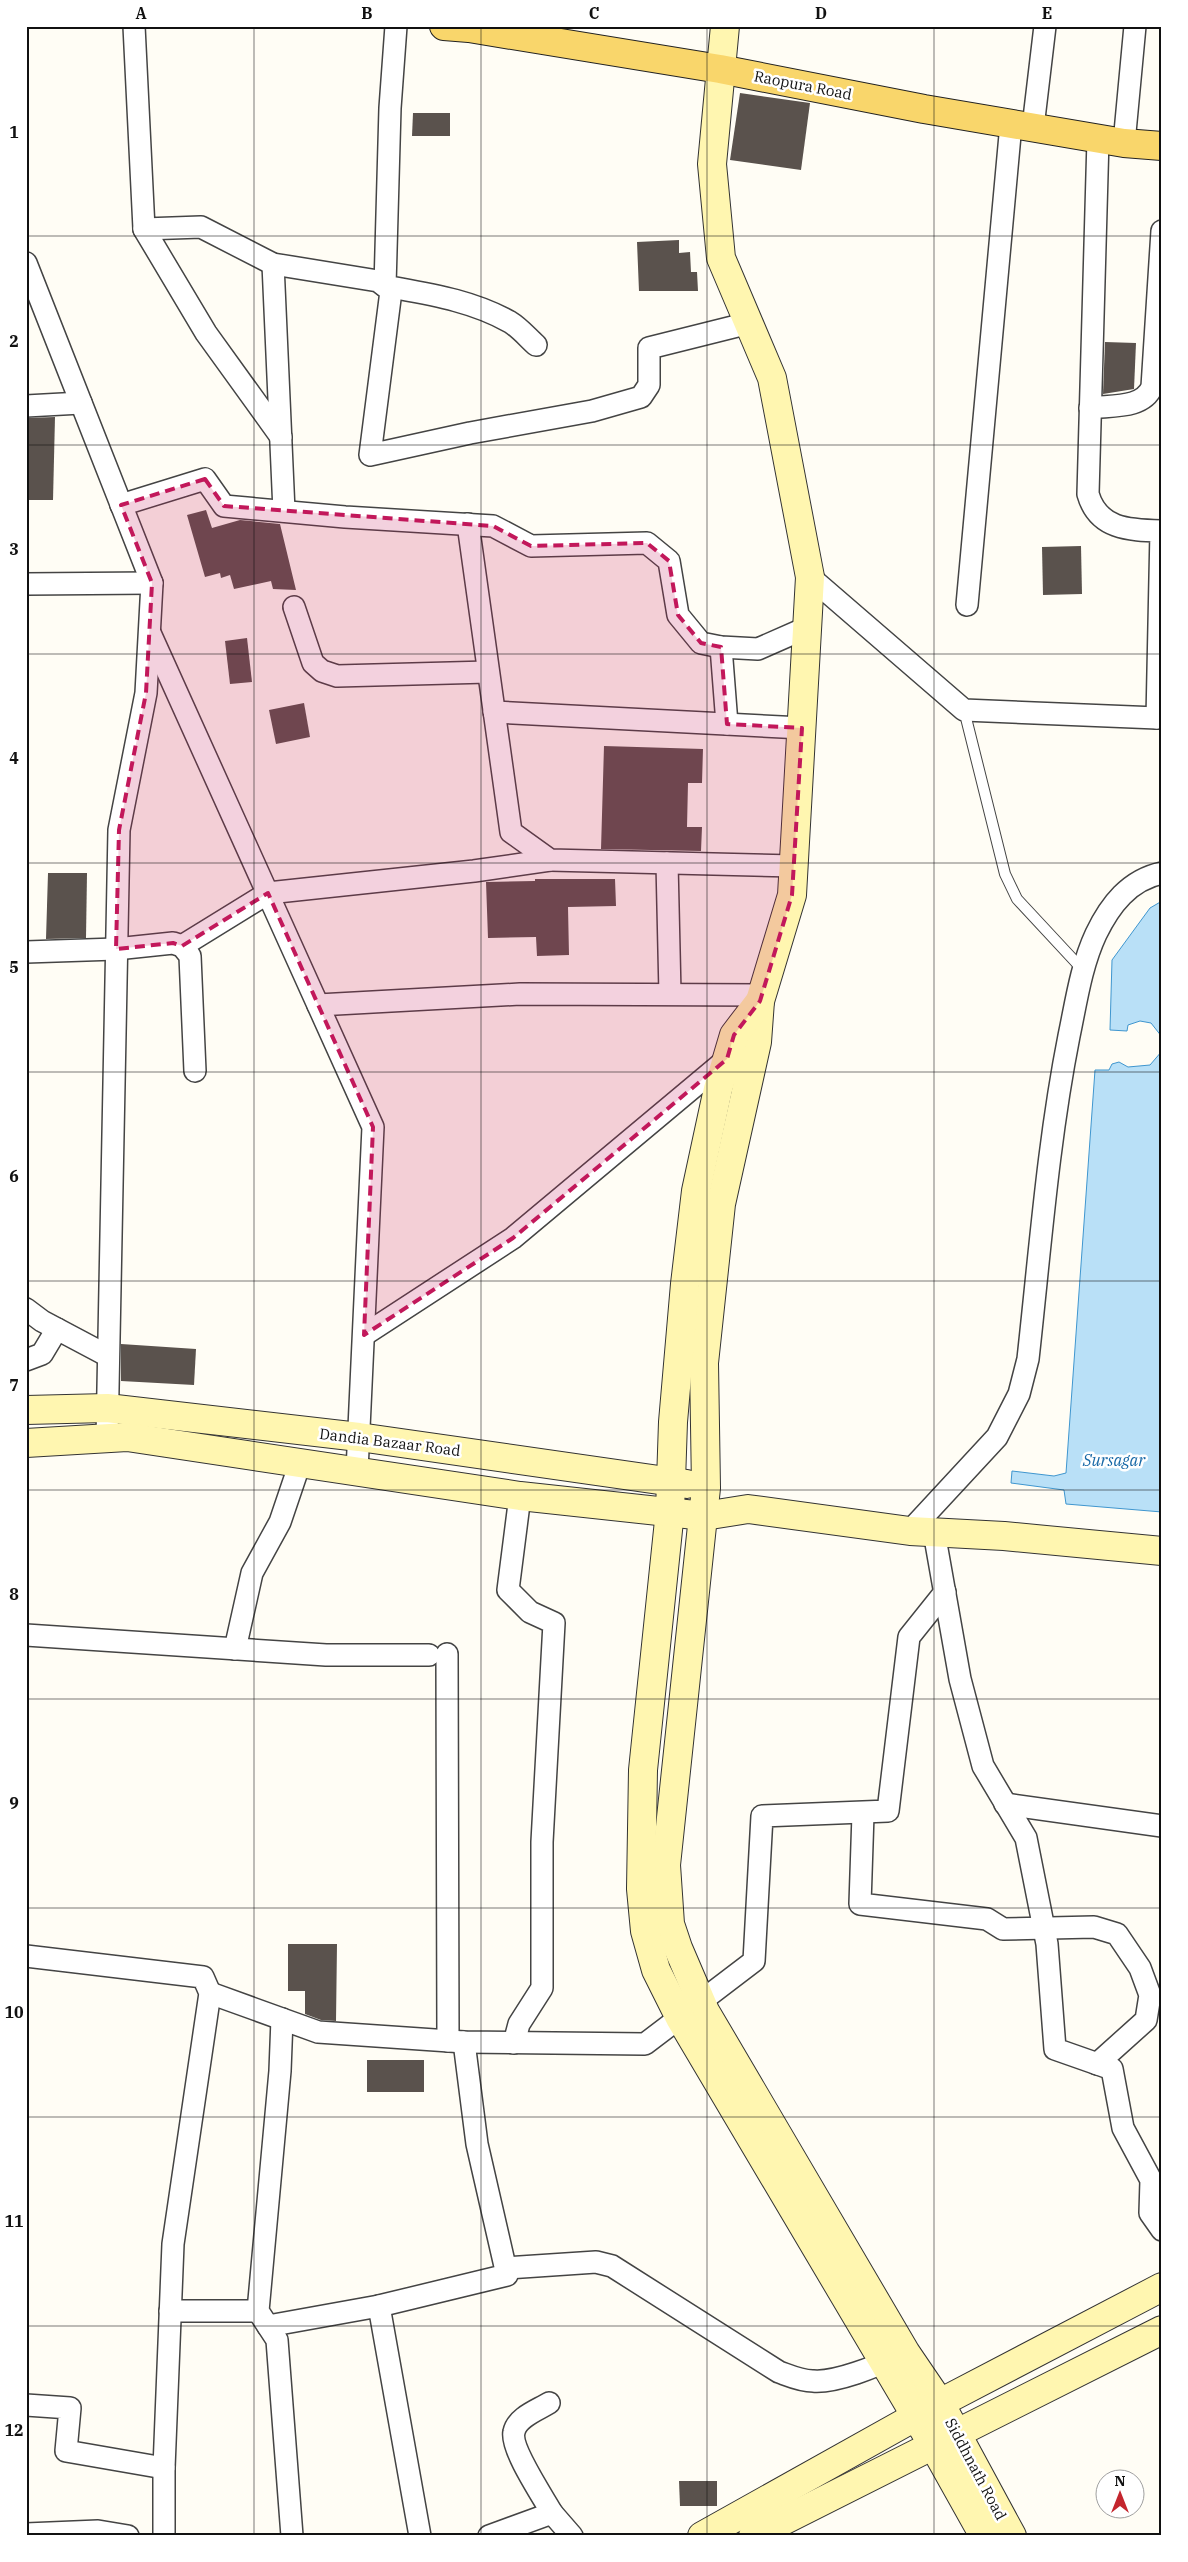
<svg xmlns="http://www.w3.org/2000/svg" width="1188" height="2562" font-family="'IBM Plex Serif',serif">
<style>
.water{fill:#b9e0f7;stroke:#3f96cf}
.building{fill:#5a524d}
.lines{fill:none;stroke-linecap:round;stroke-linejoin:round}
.lane-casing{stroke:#444;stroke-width:12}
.street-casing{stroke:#444;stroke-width:24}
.secondary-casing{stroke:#333;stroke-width:30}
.primary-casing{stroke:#222;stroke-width:30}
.lane{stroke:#fff;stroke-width:10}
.street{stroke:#fff;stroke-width:21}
.secondary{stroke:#fff6b0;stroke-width:28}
.primary{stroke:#f9d66b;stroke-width:28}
.marked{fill:#c2185b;fill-opacity:0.2;stroke:#c2185b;stroke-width:4;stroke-dasharray:10 6;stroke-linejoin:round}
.grid{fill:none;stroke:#111;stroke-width:1;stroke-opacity:0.55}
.labels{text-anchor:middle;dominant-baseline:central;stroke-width:5;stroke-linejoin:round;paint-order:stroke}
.street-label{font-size:15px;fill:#111;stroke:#fff}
.water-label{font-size:16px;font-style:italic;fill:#1768a6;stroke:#fff}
.neatline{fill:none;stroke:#111;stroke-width:2}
.grid-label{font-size:16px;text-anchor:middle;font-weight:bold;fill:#111}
</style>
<rect width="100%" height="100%" fill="#fffdf5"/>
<g class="water">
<path d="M1162,901V1037L1151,1023L1140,1021L1128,1025L1127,1031L1110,1030L1112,960L1150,908Z"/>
<path d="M1162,1051V1512L1066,1504L1064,1490L1011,1483L1012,1471L1054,1476L1066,1473L1095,1070H1109L1112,1064L1119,1062L1128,1067L1150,1065Z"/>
</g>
<g class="building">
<path d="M740,93L810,103L801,170L730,160Z"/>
<path d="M413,113H450V136H412Z"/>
<path d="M679,240V253L690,252L691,272H697L698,291H639L637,242Z"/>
<path d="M1105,342L1136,343L1134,389L1103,394Z"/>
<path d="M55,417L53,500H26V418Z"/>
<path d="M206,510L212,528L240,520L280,524L296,590L273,589L271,581L234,589L230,575L221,578L220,573L205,577L187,515Z"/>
<path d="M1081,546L1082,594L1043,595L1042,547Z"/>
<path d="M247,638L252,682L230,684L225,641Z"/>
<path d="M304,703L310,737L276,744L269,710Z"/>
<path d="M604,746L703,749L702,783H688L687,827H702L701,851L601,849Z"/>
<path d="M48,873H87L86,938L46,939Z"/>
<path d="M535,879H615L616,906L568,907L569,955L537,956L536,937L488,938L486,882L535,881Z"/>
<path d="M121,1344L196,1349L194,1385L121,1381Z"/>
<path d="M288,1944H337L336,2021L321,2020L305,2014V1991H288Z"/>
<rect x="367" y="2060" width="57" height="32"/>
<path d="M679,2481H717V2506H680Z"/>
</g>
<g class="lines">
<g class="lane-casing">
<path id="lane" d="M964,710L1005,874L1017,899L1083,970"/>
</g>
<g class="street-casing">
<g id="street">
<path d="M134,26L144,229L201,227L273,264L378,281L391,291L370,455L470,433L592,411L641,397L649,385V348L749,323"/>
<path d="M396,26L390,108L385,286C428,294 471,300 510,322C520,328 528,338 536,345"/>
<path d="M1033,127L1045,26"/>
<path d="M1098,139L1088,494C1098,529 1128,530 1161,531L1157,718"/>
<path d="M1124,143L1135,26"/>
<path d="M144,229L206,333L281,437"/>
<path d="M26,263L152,583L146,693L119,830L107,1439"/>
<path d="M273,264L284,511"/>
<path d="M26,406L81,403"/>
<path d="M1090,408C1111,405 1143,409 1152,387L1162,231"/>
<path d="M121,505L205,479L224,506L345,517L493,526L531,546L647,543L669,561L678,615L701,643L721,647L758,649L808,627"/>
<path d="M468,524L511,832L550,860L794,866"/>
<path d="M810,577L964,710L1157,718L1162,714"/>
<path d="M26,584L152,583"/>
<path d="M967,605L1011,124"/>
<path d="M294,607L313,663L322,671L337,676L488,672"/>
<path d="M150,633L373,1127L357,1471"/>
<path d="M721,647L727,724"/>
<path d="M494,712L802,728"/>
<path d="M667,863L670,994"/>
<path d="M182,946L268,893L474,871L550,860"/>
<path d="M26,952L116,949L173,943L182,946L190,956L195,1071"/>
<path d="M318,1005L520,994L762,995"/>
<path d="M26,1309L42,1321L108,1356"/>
<path d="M364,1335L513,1238L727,1059L732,1060"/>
<path d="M26,1360L42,1354L57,1329"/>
<path d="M910,1531L997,1437L1019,1394L1028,1359C1040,1251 1048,1142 1069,1036C1076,1003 1081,966 1096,934C1110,905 1129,880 1162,873"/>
<path d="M934,1532L960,1679L983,1766L1026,1838L1047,1944L1055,2049L1112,2069L1123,2128L1151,2180L1150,2213L1162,2230"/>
<path d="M26,1635L326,1655H429"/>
<path d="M235,1649L252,1573L280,1522L300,1463"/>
<path d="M447,1654L448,2041"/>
<path d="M1005,1804L1162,1826"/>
<path d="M863,1814L860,1904L987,1919L1003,1929L1094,1927L1117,1934L1140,1968L1150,1995L1146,2020L1097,2064"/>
<path d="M26,1956L203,1977L210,1993L173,2244L164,2468V2536"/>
<path d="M210,1993L318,2032L464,2042L645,2044L754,1961L762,1816L888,1811L909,1637L945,1592"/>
<path d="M282,2019L280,2071L258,2311L277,2340L292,2536"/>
<path d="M514,2043L519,2024L542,1988V1842L554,1623L530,1612L508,1590L520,1496"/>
<path d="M506,2268L596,2262L612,2266L779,2372C790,2376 801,2381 813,2381C836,2383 877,2366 898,2356"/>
<path d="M379,2306L507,2275L477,2144L464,2042"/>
<path d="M170,2311H258"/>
<path d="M268,2326L379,2306L420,2536"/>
<path d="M549,2403C538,2410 517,2417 514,2432C510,2448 543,2497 552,2513"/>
<path d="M26,2405L70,2408L66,2451L164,2468"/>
<path d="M26,2534L98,2531L128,2536"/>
<path d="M489,2536L552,2513L572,2536"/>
</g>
</g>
<g class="secondary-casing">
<g id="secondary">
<path d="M725,26L712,164L721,258L772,378L810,577L792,895L760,1001L757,1042L721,1204L704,1363L706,1488L666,1865L670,1924L678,1948L705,2011L906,2353L940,2403L1012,2536"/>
<path d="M760,1001L734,1035L718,1089L696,1191L685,1284L673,1422L670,1511L643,1770L641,1889L645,1931L656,1970L680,2018L933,2445L984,2536"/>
<path d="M26,1410L107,1408L359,1437L687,1484"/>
<path d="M26,1443L127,1437L520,1496L704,1516L748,1509L910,1531L1004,1536L1162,1551"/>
<path d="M702,2536L940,2403L1162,2287"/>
<path d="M753,2536L1162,2330"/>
</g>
</g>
<g class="primary-casing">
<path id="primary" d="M444,26L469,28L720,69L924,109L1124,143L1162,146"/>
</g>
<use href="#lane" class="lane"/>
<use href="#street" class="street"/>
<use href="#secondary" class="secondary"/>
<use href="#primary" class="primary"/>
</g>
<path class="marked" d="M205,479L224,506L493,526L531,546L647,543L669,561L678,615L701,643L721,647L727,724L802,728L792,895L760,1001L734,1035L727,1059L513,1238L364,1335L373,1127L268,893L182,946L173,943L116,949L119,830L146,693L152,583L121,505Z"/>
<path class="grid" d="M254,26V2536M481,26V2536M707,26V2536M934,26V2536M26,236H1162M26,445H1162M26,654H1162M26,863H1162M26,1072H1162M26,1281H1162M26,1490H1162M26,1699H1162M26,1908H1162M26,2117H1162M26,2326H1162"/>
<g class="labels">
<g class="street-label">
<text transform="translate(803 85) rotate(11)">Raopura Road</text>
<text transform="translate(390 1442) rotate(7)">Dandia Bazaar Road</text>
<text transform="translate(976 2469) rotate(62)">Siddhnath Road</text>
</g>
<g class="water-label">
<text x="1114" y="1460">Sursagar</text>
</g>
</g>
<rect width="1188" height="2562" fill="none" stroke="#ffffff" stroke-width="55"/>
<g transform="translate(1120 2494)"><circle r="24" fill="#ffffff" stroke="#a0a0a0"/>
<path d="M0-4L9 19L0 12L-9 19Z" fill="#c4262e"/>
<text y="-8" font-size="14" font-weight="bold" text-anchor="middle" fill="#111111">N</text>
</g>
<rect x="28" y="28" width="1132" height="2506" class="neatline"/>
<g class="grid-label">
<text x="141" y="19">A</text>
<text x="367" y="19">B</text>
<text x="594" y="19">C</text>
<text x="821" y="19">D</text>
<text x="1047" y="19">E</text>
<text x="14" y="138">1</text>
<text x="14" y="347">2</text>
<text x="14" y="555">3</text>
<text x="14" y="764">4</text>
<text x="14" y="973">5</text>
<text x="14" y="1182">6</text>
<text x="14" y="1391">7</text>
<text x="14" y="1600">8</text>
<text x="14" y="1809">9</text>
<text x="14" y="2018">10</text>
<text x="14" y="2227">11</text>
<text x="14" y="2436">12</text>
</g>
</svg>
